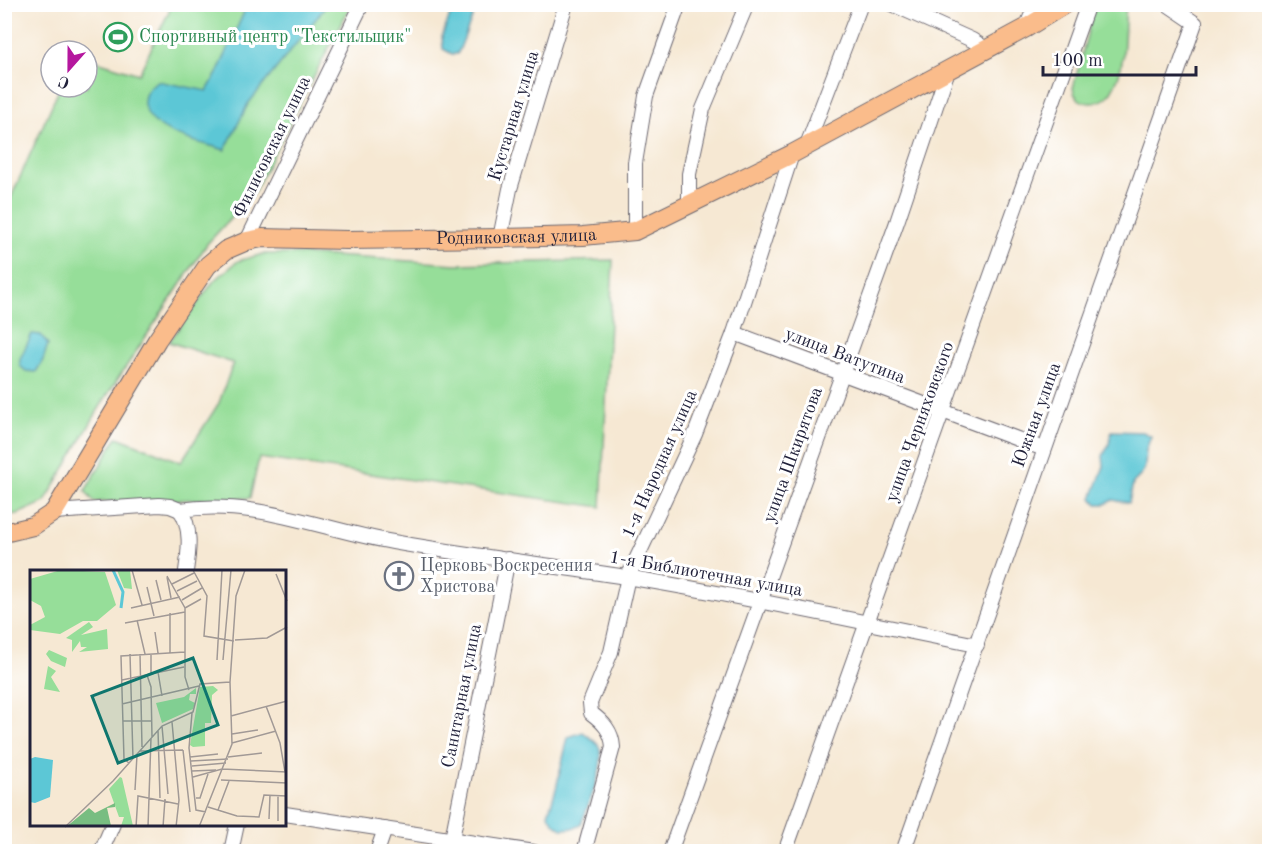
<svg xmlns="http://www.w3.org/2000/svg" width="1274" height="856" font-family="'Old Standard TT',serif">
<style>
.green{fill:#96de99;stroke:#5c806a;stroke-width:1.5}
.water{fill:#5cc7d6;stroke:#3f7488;stroke-width:1.5}
.lines{fill:none;stroke-linecap:round;stroke-linejoin:round}
.minor-casing{stroke:#6c6770;stroke-width:16}
.major-casing{stroke:#6c6770;stroke-width:20}
.minor{stroke:#fff;stroke-width:14}
.major{stroke:#fabc8b;stroke-width:18}
.labels{text-anchor:middle;dominant-baseline:central;stroke-width:6;stroke-linejoin:round;paint-order:stroke}
.leisure-label{font-size:18px;fill:#27864d;stroke:#fff;text-anchor:start}
.street-label{font-size:18px;fill:#22223b;stroke:#fff}
.worship-label{font-size:18px;fill:#5b616d;stroke:#fff;text-anchor:start}
.inset-river{fill:none;stroke:#5cc7d6;stroke-width:3}
.inset-road{fill:none;stroke:#a19996;stroke-width:1.5}
.view{fill:#0f766e;fill-opacity:0.15;stroke:#0f766e;stroke-width:3}
.inset-edge{fill:none;stroke:#22223b;stroke-width:3}
</style>
<rect width="100%" height="100%" fill="#fff"/>
<filter id="ink" filterUnits="userSpaceOnUse"><feTurbulence type="fractalNoise" baseFrequency=".0167" numOctaves="2"/><feDisplacementMap in="SourceGraphic" scale="12" xChannelSelector="R" yChannelSelector="G"/><feConvolveMatrix kernelMatrix="1 2 1 2 8 2 1 2 1" color-interpolation-filters="sRGB"/></filter>
<filter id="wash" filterUnits="userSpaceOnUse"><feTurbulence type="fractalNoise" baseFrequency=".008" numOctaves="4" result="noise"/><feDisplacementMap in="SourceGraphic" scale="24" xChannelSelector="R" yChannelSelector="G"/><feGaussianBlur stdDeviation="1.35" result="paint"/><feColorMatrix in="noise" values="0 0 0 0 0 0 0 0 0 0 0 0 0 0 0 0 0 1.4 0 .05"/><feComposite in="paint" operator="in"/></filter>
<g filter="url(#wash)">
<rect width="100%" height="100%" fill="#f6e8d3"/>
<g class="green">
<path d="M172,5H351L253,194L207,244L104,400L45,502L18,514L5,515V211L60,87H87V58L139,74Z"/>
<path d="M1095,5H1126C1123,35 1128,74 1106,98C1094,106 1075,105 1073,88Z"/>
<path d="M263,254H302L456,264L613,260L601,507L259,458L250,498L94,502L85,491L117,437L181,462L219,403L233,363L169,342L213,282L238,261Z"/>
</g>
<g class="water">
<path d="M247,5H327L248,104L225,150C200,142 149,134 144,104C143,94 150,86 157,81L207,91L218,72Z"/>
<path d="M454,5H477L459,51L457,54H452L443,49L442,36Z"/>
<path d="M32,334L41,335L48,344L43,360L36,372L26,371L20,366V359Z"/>
<path d="M1112,431L1143,432L1151,436L1146,450L1145,467L1142,474L1133,483L1129,503L1113,500L1105,504H1097L1092,498L1104,466L1103,456L1109,444Z"/>
<path d="M583,732C588,736 594,740 598,745C609,759 587,808 581,824L575,828L562,829L554,823L548,814L556,789L568,737Z"/>
</g>
</g>
<g filter="url(#ink)">
<g class="lines">
<g class="minor-casing">
<g id="minor">
<path d="M892,4L972,40L986,49"/>
<path d="M1026,28L1036,4"/>
<path d="M807,145L861,4"/>
<path d="M689,205V174L703,109L747,4"/>
<path d="M635,231V163L646,96L679,4"/>
<path d="M500,238L510,189L566,4"/>
<path d="M247,241L362,4"/>
<path d="M734,333L1044,449"/>
<path d="M180,510C253,498 322,530 393,542C471,556 549,565 626,577C744,596 860,622 977,645"/>
<path d="M180,510C192,527 189,551 186,571"/>
<path d="M54,512L159,505L170,506L180,510"/>
<path d="M285,814L534,852"/>
<path d="M452,839L508,559"/>
<path d="M101,852L113,824"/>
<path d="M231,852L237,824"/>
<path d="M377,852L385,829"/>
<path d="M584,852L613,747C612,731 603,722 591,713L590,703L611,652L628,577L695,434L734,333L792,154"/>
<path d="M670,852L897,222L948,70"/>
<path d="M785,852L1088,4"/>
<path d="M903,852L1195,23L1167,4"/>
</g>
</g>
<g class="major-casing">
<g id="major">
<path id="s1" d="M4,533L33,526L54,512L157,340L208,265L226,250L247,241L262,238L347,240L500,238L583,236L635,231L792,154L1026,28L1065,4"/>
</g>
</g>
<use href="#minor" class="minor"/>
<use href="#major" class="major"/>
</g>
</g>
<defs>
<g id="stadium-ring" transform="scale(1.5)"><circle r="9.5" fill="#fff" stroke="#2e9e5b" stroke-width="1.5"/><path d="M0-5a6.5 5 0 1 0 0 10a6.5 5 0 1 0 0-10ZM-3.5-1.8h7v3.6h-7Z" fill="#2e9e5b"/></g>
<g id="church-ring" transform="scale(1.5)"><circle r="9.5" fill="#fff" stroke="#6b7280" stroke-width="1.5"/><path d="M-1.2-6h2.4v3.5h3.3v2.4h-3.3V6h-2.4V-.1h-3.3v-2.4h3.3Z" fill="#6b7280"/></g>
</defs>
<g fill-rule="evenodd">
<use href="#stadium-ring" x="118" y="37"/>
<use href="#church-ring" x="399" y="576"/>
</g>
<g class="labels">
<g class="leisure-label">
<text x="139" y="37">Спортивный центр "Текстильщик"</text>
</g>
<g class="street-label">
<text transform="translate(514 116) rotate(-73)">Кустарная улица</text>
<text transform="translate(272 147) rotate(-64)">Филисовская улица</text>
<text stroke="none"><textPath href="#s1" startOffset="662">Родниковская улица</textPath></text>
<text transform="translate(845 356) rotate(21)">улица Ватутина</text>
<text transform="translate(1037 415) rotate(-70)">Южная улица</text>
<text transform="translate(920 422) rotate(-70)">улица Черняховского</text>
<text transform="translate(793 455) rotate(-70)">улица Шкирятова</text>
<text transform="translate(660 464) rotate(-66)">1-я Народная улица</text>
<text transform="translate(706 574) rotate(10)">1-я Библиотечная улица</text>
<text transform="translate(462 696) rotate(-79)">Санитарная улица</text>
</g>
<g class="worship-label">
<text x="420" y="566">Церковь Воскресения<tspan x="420" dy="21">Христова</tspan></text>
</g>
</g>
<g transform="translate(30 570)">
<rect width="256" height="256" fill="#f6e8d3"/>
<path d="M31,0L75,2L86,35L67,51H53L30,64L0,60V55L15,47L11,36L0,30V9ZM87,0H100L102,19L94,18ZM59,52L63,57L51,65L77,59L78,79L49,82L57,77H51L50,71L42,82V70L36,68ZM19,80L37,88L35,97L21,91L16,84ZM18,96L26,101L21,107L30,122L14,119ZM183,116L188,120L182,125L181,153H175V176L163,177L160,175L170,117ZM166,118V124H160L159,130L165,133L163,139L132,153L126,133L154,127ZM90,207L92,208L103,256H91L94,247H89L79,219Z" fill="#96de99"/>
<path d="M85,233V237L77,238L81,256L36,257L59,238L65,243Z" fill="#78bd81"/>
<path d="M5,187L23,190L20,227L5,233L0,232V189Z" fill="#5cc7d6"/>
<path class="inset-river" d="M83,0L93,22L91,38"/>
<path class="inset-road" d="M102,0L112,35M163,0L177,26L174,66L204,71M246,4L257,31M137,6L155,38V107L159,120M137,7L141,28M126,10L131,30M142,14L164,3M117,17L124,46M147,21L167,11M152,30L172,18M101,38L150,27M155,38L171,29M140,43V83M107,50L115,84M95,53L155,42M125,62L128,83M205,70L237,68L257,57M100,84L103,189M110,84L112,177M121,84V104M187,90L192,0M193,90L201,0M128,102L132,126M117,105L121,117L122,167M92,110L154,97M92,134L169,116M236,136L250,173L255,202M162,143L159,178L166,240L176,242M201,146L257,131M93,151H121M142,152L149,230L146,257M132,156L138,224M128,160L130,228M202,164L228,160M202,173L246,161M153,180L160,242M110,181L153,180M160,187L188,184M198,187L232,183M161,191L198,189M99,193L94,189L91,86L155,82M162,196L196,193M162,201L186,200M163,207L192,199L257,202M191,210L257,213M105,220L107,185M166,228H170L178,204M178,237L207,246L229,247L234,225L257,226M188,240L199,211M239,249L240,225M248,251V226M35,257L83,211L132,156L163,142L170,114L200,112L206,26L215,0M106,257L108,226L148,234M118,257L121,168M133,257L135,229M169,257L202,174L200,112"/>
<path class="view" d="M163,88L188,155L88,193L62,126Z"/>
<rect width="256" height="256" class="inset-edge"/>
</g>
<rect width="1274" height="856" fill="none" stroke="#fff" stroke-width="24"/>
<g transform="translate(69 69) rotate(201)"><circle r="28" fill="#ffffff" stroke="#a7a7b1" stroke-width="1.5"/>
<path d="M0-4.5L10 22L0 15L-10 22Z" fill="#b5179e"/>
<text y="-9" font-size="16" font-weight="bold" text-anchor="middle" fill="#22223b">С</text>
</g>
<path d="M1043 66v9h153v-9" fill="none" stroke="#22223b" stroke-width="3"/>
<text x="1052" y="66" font-size="18" fill="#22223b" stroke="#ffffff" stroke-width="4.5" paint-order="stroke">100 m</text>
</svg>
